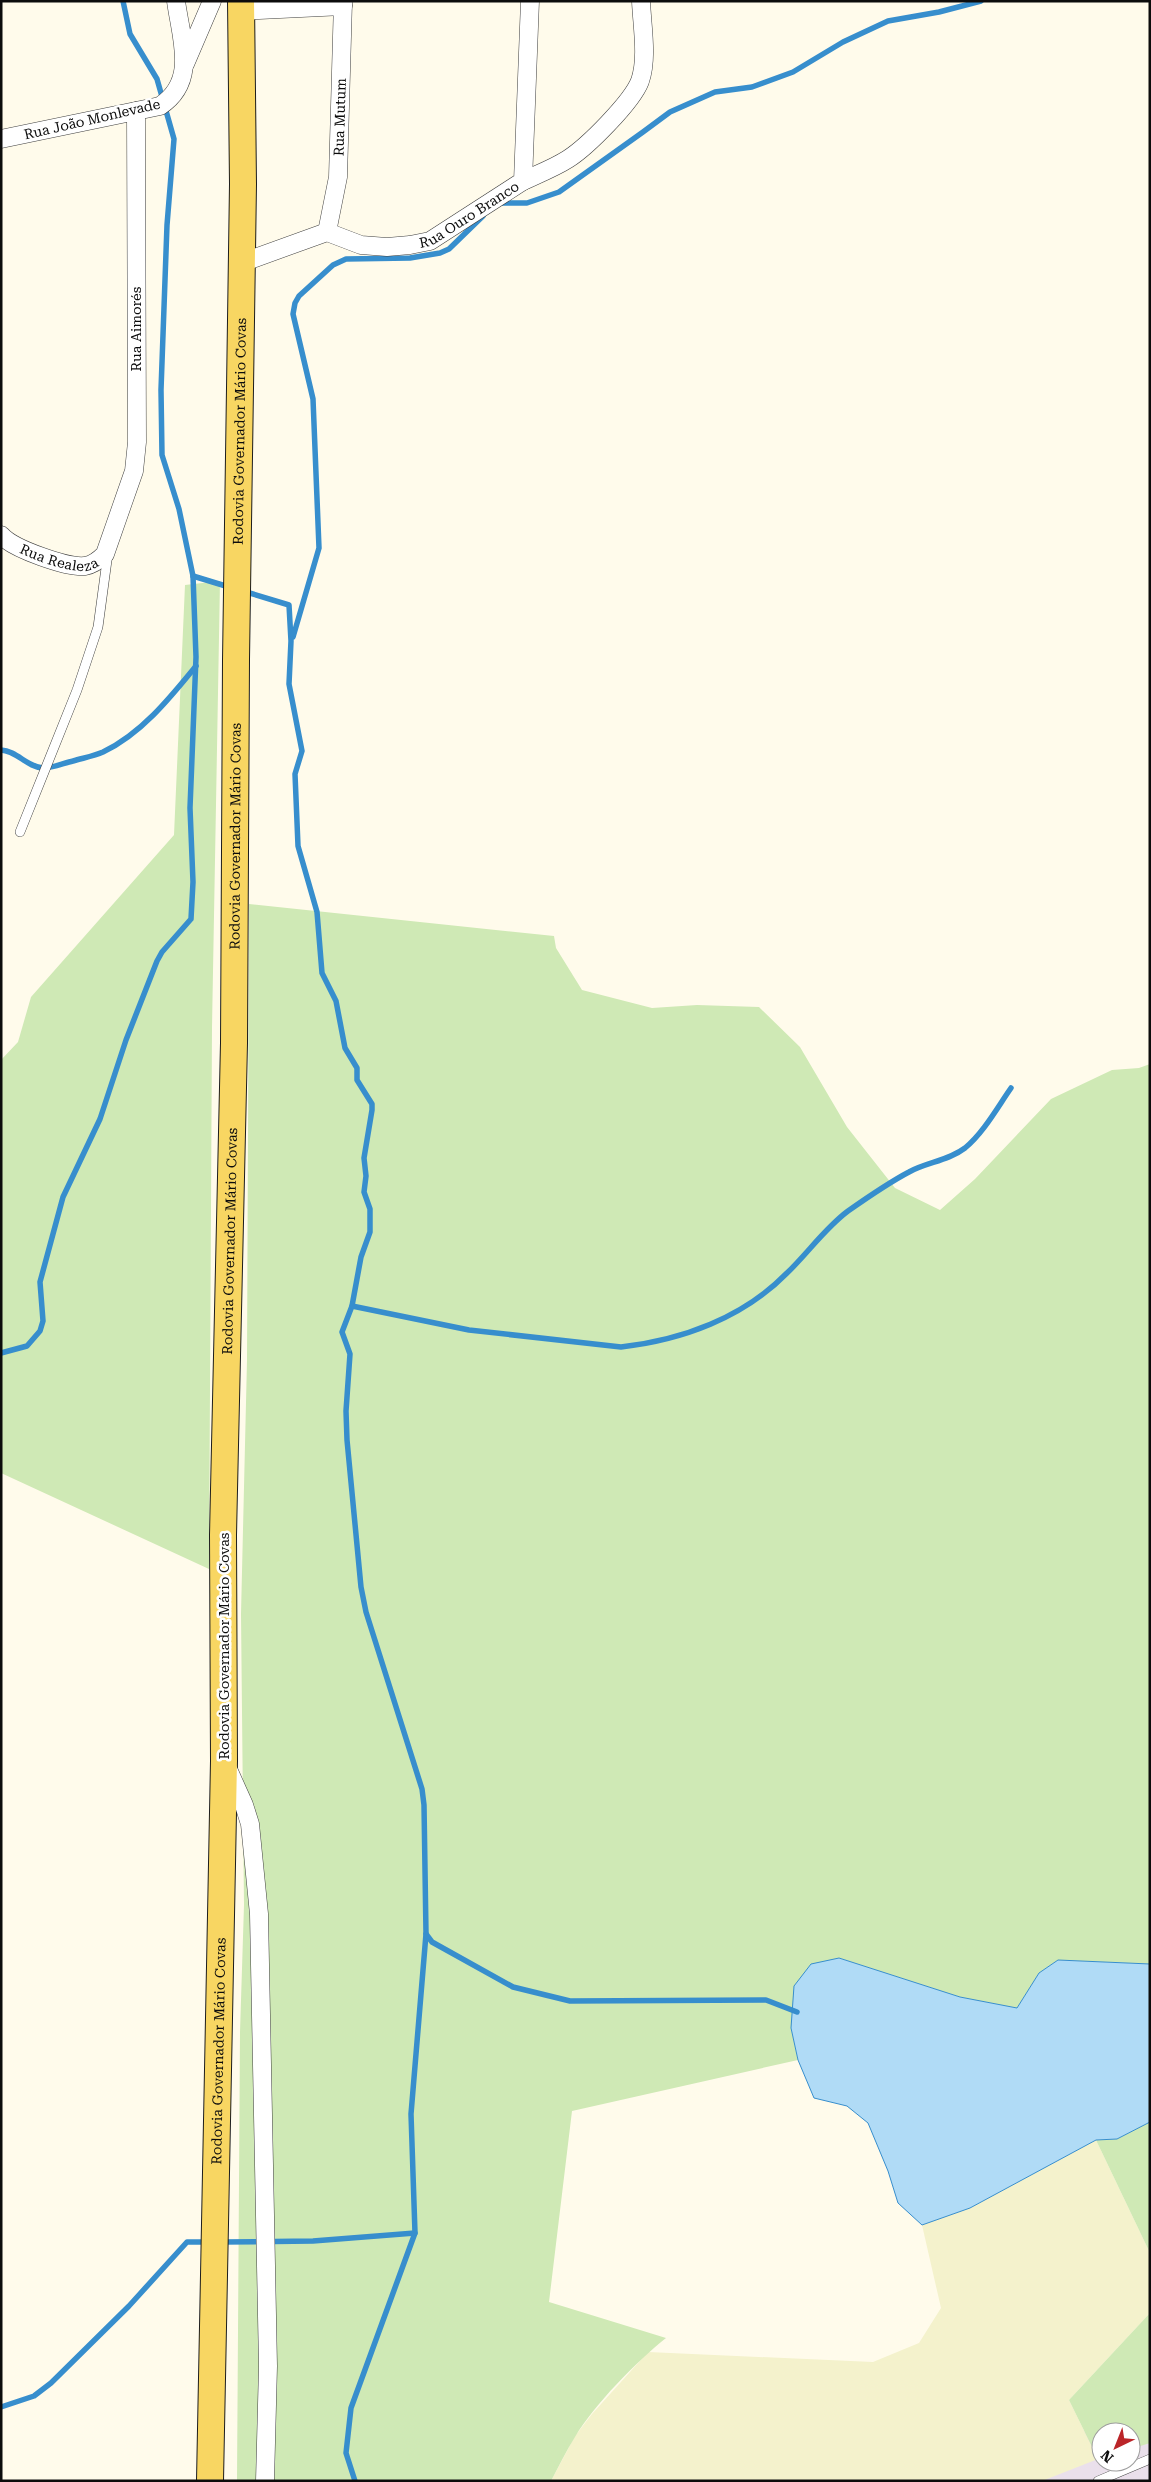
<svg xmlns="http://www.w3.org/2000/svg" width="1151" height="2482" font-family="'Roboto Serif',serif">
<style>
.industrial{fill:#eae0eb;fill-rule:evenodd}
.farmland{fill:#f4f2cc}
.green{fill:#cfe9b5}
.water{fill:#b0dbf6;stroke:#378ecd}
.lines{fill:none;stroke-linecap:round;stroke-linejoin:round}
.stream{stroke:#378ecd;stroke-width:5.5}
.lane-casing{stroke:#3f3f3f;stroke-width:10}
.street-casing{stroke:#3f3f3f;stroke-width:19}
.primary-casing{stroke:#1d1d1d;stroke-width:28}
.lane{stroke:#fff;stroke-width:9}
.street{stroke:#fff;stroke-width:18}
.primary{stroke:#f8d662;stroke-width:26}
.labels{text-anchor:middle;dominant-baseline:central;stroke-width:5;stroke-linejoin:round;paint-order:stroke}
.street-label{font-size:14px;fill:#0c0c0c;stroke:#fff}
</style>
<rect width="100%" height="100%" fill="#fffbeb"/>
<path class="industrial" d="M1150,2408V2481H946ZM1101,2432H1131V2462H1101Z"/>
<path class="farmland" d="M1096,2140L1150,2253V2313L1069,2400L1098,2459L1042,2481H551L575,2436L592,2414L648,2352L873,2362L919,2343L941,2308L922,2225L970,2208Z"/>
<g class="green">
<path d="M220,581L212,1028L209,1569L1,1473V1060L18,1042L31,997L174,835L185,585Z"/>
<path d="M249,904L554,936L556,948L582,990L652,1008L697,1005L759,1007L800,1047L847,1127L895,1188L940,1210L975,1179L1051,1099L1112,1070L1139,1068L1150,1064V1964L1058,1960L1039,1973L1017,2008L960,1997L839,1958L791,2028L798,2060L572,2111L549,2302L666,2338C637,2361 594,2405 575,2437C566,2451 559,2466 551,2481H237L240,2032L244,1905L241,1614L247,1360Z"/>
<path d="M1150,2122V2253L1096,2140L1117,2139Z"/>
<path d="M1150,2313V2443L1131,2449V2432H1101V2458L1098,2459L1069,2400Z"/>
</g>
<path class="water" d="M839,1958L960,1997L1017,2008L1039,1973L1058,1960L1150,1964V2122L1117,2139L1096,2140L970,2208L922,2225L898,2203L888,2171L868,2123L847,2106L814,2098L798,2060L791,2028L794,1986L811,1964Z"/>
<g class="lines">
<g class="stream">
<path d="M500,203H527L559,192L643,132L670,112L715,92L752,87L793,72L843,42L888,21L939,12L981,1"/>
<path d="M193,576L229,587"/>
<path d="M243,591L289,605L291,641L289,684L302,751L295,774L298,846L317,912L322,973L336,1001L345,1048L357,1068V1080L372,1104V1110L364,1158L366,1176L364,1192L370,1209V1232L361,1257L352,1306L342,1332L350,1354L346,1411L347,1440L361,1587L366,1612L422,1789L424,1805L426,1934L411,2114L415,2233L351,2408L346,2453L355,2481"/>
<path d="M293,637L319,548L313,399L293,314L295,303L299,296L333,265L346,259L410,258L440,253L449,249L483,216"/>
<path d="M1,750C17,751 27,767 43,768C53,768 64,763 73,761C83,758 94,756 103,752C141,734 170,698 196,666"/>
<path d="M352,1306L469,1330L621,1347C682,1340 743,1318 787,1273C808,1253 825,1228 848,1211C868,1197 888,1183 909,1172C927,1162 948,1161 965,1148C984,1132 997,1108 1011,1088"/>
<path d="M1,1353L27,1346L40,1331L43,1321L40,1282L63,1197L100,1119L126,1040L157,961L162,952L191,919L193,882L190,808L196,657L193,576L179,509L162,455L161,390L167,225L174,139L157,79L130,34L123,1"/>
<path d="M426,1934L432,1942L513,1987L570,2001L766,2000L797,2012"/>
<path d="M222,2242L313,2241L415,2233"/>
<path d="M1,2407L34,2396L51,2383L129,2306L187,2242H208"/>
</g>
<g class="lane-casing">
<g id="lane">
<path d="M20,832L77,690L98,627L108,553"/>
<path d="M1098,2481L1150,2459"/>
</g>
</g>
<g class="street-casing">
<g id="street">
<path d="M241,11L343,6"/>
<path d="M185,64L212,1"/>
<path d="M1,139L160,106C198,81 181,39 176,1"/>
<path d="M523,181C538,174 554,168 568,159C587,147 632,102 640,81C648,58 642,26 641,1"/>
<path id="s1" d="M327,232L338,177L343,1"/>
<path id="s2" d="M241,263L327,232L361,245L387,247L410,245L430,241L523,181L530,1"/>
<path id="s3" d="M1,535C13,549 68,568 85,566C93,565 99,560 105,554L134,471L137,442L136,111"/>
<path d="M227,1767L244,1805L250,1824L259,1914L268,2366L265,2481"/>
</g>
</g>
<g class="primary-casing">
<g id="primary">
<path id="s4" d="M210,2481L224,1761L223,1535L234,1043L236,660L243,184L241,1"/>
</g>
</g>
<use href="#lane" class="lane"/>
<use href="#street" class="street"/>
<use href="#primary" class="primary"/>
</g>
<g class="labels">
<g class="street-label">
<text stroke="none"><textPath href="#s1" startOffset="116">Rua Mutum</textPath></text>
<text transform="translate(92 119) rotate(-13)">Rua João Monlevade</text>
<text stroke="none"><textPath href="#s2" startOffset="244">Rua Ouro Branco</textPath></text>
<text transform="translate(136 329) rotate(-90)">Rua Aimorés</text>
<text stroke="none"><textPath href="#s4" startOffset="2050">Rodovia Governador Mário Covas</textPath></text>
<text stroke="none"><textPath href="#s3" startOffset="64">Rua Realeza</textPath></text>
<text stroke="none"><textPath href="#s4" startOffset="1645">Rodovia Governador Mário Covas</textPath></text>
<text stroke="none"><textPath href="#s4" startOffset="1240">Rodovia Governador Mário Covas</textPath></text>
<text transform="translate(224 1646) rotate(-90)">Rodovia Governador Mário Covas</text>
<text stroke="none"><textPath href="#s4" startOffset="430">Rodovia Governador Mário Covas</textPath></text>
</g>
</g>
<rect width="1151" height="2482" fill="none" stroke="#0c0c0c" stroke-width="5"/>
<g transform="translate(1116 2447) rotate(223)"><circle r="24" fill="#ffffff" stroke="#9e9e9e"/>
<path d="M0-4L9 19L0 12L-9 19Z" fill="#bb2529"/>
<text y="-8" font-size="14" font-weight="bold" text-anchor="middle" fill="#0c0c0c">N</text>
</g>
</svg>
